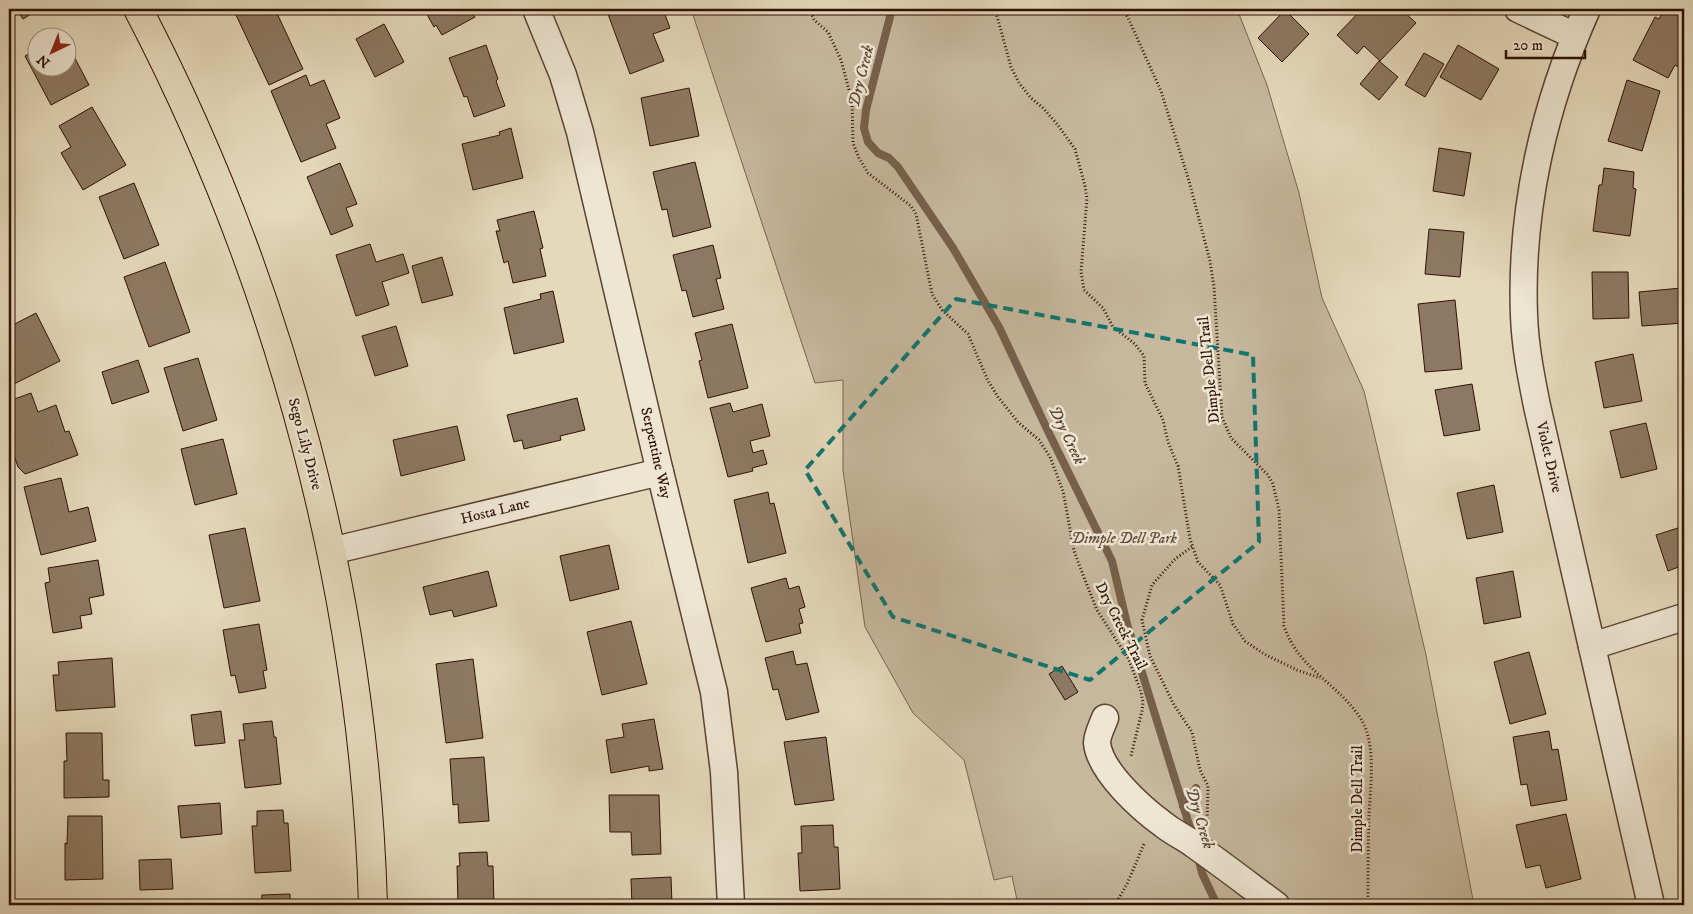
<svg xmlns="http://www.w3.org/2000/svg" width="1693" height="914" font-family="'IM FELL DW Pica',serif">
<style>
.green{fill:#c6b79d;stroke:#7a6450}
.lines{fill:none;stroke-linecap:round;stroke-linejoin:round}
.stream{stroke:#76604c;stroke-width:8}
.building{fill:#8d7963;stroke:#2d1103}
.minor-casing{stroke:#5b4331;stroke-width:29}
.major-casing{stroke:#2d1103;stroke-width:30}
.path{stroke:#2d1103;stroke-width:3;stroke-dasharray:1 2.5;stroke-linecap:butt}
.minor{stroke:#eee6d3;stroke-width:26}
.major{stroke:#e5d9bc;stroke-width:28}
.marked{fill:none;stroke:#0f766e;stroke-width:4;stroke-dasharray:10 6;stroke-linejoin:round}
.labels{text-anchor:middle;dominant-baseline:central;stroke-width:5;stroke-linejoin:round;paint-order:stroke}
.street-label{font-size:15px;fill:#2d1103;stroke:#eee6d3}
.park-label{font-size:15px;font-style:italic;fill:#634b39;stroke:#eee6d3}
.water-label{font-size:16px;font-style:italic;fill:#5d4634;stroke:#eee6d3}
</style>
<rect width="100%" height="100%" fill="#e5d9bc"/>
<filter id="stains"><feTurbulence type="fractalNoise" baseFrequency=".004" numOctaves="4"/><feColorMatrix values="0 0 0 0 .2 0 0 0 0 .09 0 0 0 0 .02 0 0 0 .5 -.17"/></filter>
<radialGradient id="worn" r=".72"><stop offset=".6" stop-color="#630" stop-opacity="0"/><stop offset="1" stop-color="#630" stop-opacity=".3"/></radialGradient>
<path class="green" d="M691,9H1237L1267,85L1299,193L1322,298L1364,391L1426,655L1474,905H1018L1012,876L994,880L964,760L913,713L865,627L843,470V380L815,383Z"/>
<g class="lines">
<g class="stream">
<path d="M892,9L866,110L864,128L868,142L878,153L889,158L898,167L953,248L999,327L1047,429L1112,561L1127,624L1192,834"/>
<path d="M1183,806L1196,788"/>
<path d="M1198,857L1202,873L1217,905"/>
</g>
</g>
<g class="building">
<path d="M16,9H39L23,19Z"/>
<path d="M251,9H275L303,69L269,85L236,15Z"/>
<path d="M424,9H470L475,17L442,35L436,25L434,27Z"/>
<path d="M620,9H663L670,28L653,34L664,61L630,74L608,14Z"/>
<path d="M1362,9H1401L1416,23L1380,61L1364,46L1357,54L1337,35Z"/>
<path d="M1664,9H1684V70L1675,65L1668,78L1633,60L1655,17L1659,19Z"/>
<path d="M1285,10L1309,34L1282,62L1258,38Z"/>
<path d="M384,24L404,62L375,77L356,39Z"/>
<path d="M486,45L498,79L496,81L505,106L474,117L467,96L464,97L449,58Z"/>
<path d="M1458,45L1499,69L1481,100L1440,77Z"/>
<path d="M69,47L89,85L51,105L25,56L38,49V68H68V48Z"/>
<path d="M1424,53L1444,64L1425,97L1405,85Z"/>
<path d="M1379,61L1398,77L1379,100L1360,84Z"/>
<path d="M306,75L310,86L324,80L340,118L326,124L336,148L301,162L271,91Z"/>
<path d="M1627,80L1660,91L1642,151L1608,141Z"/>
<path d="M689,88L699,136L650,146L641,98Z"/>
<path d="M92,107L126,165L83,190L61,153L71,147L59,126Z"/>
<path d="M511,128L523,178L473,190L462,144L500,135L499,132Z"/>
<path d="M1439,148L1471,153L1464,196L1433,191Z"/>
<path d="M695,162L711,227L673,237L667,209L662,210L653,172Z"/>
<path d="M340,163L357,204L346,208L353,226L331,235L307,177Z"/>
<path d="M1604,168L1634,172L1633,188L1636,189L1630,236L1593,231L1599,185H1602Z"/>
<path d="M134,183L159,245L124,259L99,197Z"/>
<path d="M534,211L543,248L540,249L546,276L513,283L508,261L504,263L496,231H500L497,220Z"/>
<path d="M1429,229L1464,232L1460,277L1425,274Z"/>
<path d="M370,244L376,262L403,254L409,273L382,282L389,305L356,316L336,255Z"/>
<path d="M713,245L721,278L716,279L724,309L693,317L686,290L682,291L673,255Z"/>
<path d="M442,257L453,295L422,303L412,266Z"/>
<path d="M165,262L190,332L149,347L124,277Z"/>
<path d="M1592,272H1628L1629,318L1593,319Z"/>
<path d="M1681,288L1684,323L1642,326L1639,292Z"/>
<path d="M553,291L564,342L514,354L504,308L541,299L540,294Z"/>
<path d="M1455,300L1462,369L1425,372L1418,304Z"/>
<path d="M36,313L60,361L12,385L10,381L9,382V327Z"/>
<path d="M732,324L748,388L708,398L699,361L702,360L695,333Z"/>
<path d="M396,326L408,366L375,376L362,336Z"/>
<path d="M1633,354L1642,401L1604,408L1595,362Z"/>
<path d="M198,358L217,420L183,431L164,368Z"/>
<path d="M138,360L149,392L112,404L102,372Z"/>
<path d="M1472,384L1480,430L1444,436L1435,390Z"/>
<path d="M31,393L38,412L56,405L65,432L69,431L78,455L25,474L18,467L13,452L9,454V401Z"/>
<path d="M577,398L585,430L560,436L561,440L524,449L522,440L514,442L507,415Z"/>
<path d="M730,403L733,412L762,404L770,436L750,441L753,453L763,450L767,464L752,468L753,471L728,477L710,408Z"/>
<path d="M1646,423L1657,469L1621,478L1610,431Z"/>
<path d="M457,426L465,460L401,476L393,440Z"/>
<path d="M223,439L237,494L195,505L181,449Z"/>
<path d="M61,478L69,512L88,507L96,541L41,555L24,487Z"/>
<path d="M1494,485L1503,532L1467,539L1457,493Z"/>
<path d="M768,492L770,504L774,503L786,553L748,563L734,500Z"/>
<path d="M1684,526V565L1668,571L1656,535Z"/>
<path d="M245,528L260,601L224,608L209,535Z"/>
<path d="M609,545L619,589L570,601L560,556Z"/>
<path d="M98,560L104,595L89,598L92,614L80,616L82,628L53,633L45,583L50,582L48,568Z"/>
<path d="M488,571L497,606L454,617L452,610L430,615L423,587Z"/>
<path d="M1513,571L1521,617L1484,624L1476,578Z"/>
<path d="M786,578L789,589L799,586L805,607L799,609L803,623L799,624L801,633L766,642L751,588Z"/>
<path d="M631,621L647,684L602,695L587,632Z"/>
<path d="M259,624L267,670L263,671L266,688L239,693L235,675L231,676L223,630Z"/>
<path d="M793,651L796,665L807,663L819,712L786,720L778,689L773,690L765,658Z"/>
<path d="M1529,652L1546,714L1510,724L1494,662Z"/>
<path d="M112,658L115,707L56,711L53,675H59L58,662Z"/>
<path d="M473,659L483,738L446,743L436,664Z"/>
<path d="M1062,666L1078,692L1065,700L1049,674Z"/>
<path d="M221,711L225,743L195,746L191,715Z"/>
<path d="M654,719L663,769L649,771V766L611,773L606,740L624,737L622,724Z"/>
<path d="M272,721L274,737H276L281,784L245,788L239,740H245L243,724Z"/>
<path d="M1549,731L1552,750L1558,749L1567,800L1531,806L1527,784L1521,785L1513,737Z"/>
<path d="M66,733H102L103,780H109V797L64,798V761H67Z"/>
<path d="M826,737L834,800L795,805L784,742Z"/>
<path d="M484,757L489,821L459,823L458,804L453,805L450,759Z"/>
<path d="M609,795H659L661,854L632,855L631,832H610Z"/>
<path d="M220,803L222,834L181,838L178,806Z"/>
<path d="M283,810L284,823H288L291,871L255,873L252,826H257V811Z"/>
<path d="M1566,814L1581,879L1546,888L1540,865L1526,868L1516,825Z"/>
<path d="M68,816H102L103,879L65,880V843L67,844Z"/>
<path d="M833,825L834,847H838L840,889L800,891L798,853H802L801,826Z"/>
<path d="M487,852L488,866H493L494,905H458L457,866H460L459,853Z"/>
<path d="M171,859L173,889L140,890L139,860Z"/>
<path d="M671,877L672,905H632L631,879Z"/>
<path d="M290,894V905H261L262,895Z"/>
</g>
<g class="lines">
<g class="minor-casing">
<g id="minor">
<path d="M536,9L563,75L580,132L660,472L714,692L724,772L731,905"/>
<path d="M1518,9L1575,36"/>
<path d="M1587,9C1544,105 1520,210 1524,315C1525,346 1531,376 1537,406L1651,905"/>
<path d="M331,551L660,472"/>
<path d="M1592,646L1684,617"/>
<path d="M1105,718C1102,726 1097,735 1097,743C1100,772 1142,809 1164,825C1174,833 1186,838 1196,846C1223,865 1249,885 1276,905"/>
</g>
</g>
<g class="major-casing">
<path id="major" d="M138,9C281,283 364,596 373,905"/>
</g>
<g class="path">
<path d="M810,9L814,20L828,32L841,60L852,101L853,143L859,158L868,173L911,206L916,214L932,294L942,310L968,334L988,381L998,397L1018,422L1039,440L1050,457L1063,491L1074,551L1085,580L1097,610L1129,660L1141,692L1143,702L1142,711L1131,756"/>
<path d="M995,9L1011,67L1019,83L1031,98L1043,108L1057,124L1075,149L1085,186L1087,198L1081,272L1084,290L1103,308L1113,327L1135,344L1144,356L1145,383L1163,420L1168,442L1178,466L1190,539L1198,562L1220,585L1233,624L1245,641L1264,654L1297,670L1320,678"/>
<path d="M1124,9L1161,91L1189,181L1210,261L1214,287L1222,417L1231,438L1268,475L1273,484L1279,510L1284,626C1299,670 1338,683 1361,719C1377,745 1370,788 1369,817C1368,846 1368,876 1368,905"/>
<path d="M1192,547L1175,559L1152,585L1142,620L1150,656L1174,705L1192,732L1200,770L1208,786L1207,822"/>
<path d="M1115,905L1127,884L1144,844"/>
</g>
<use href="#minor" class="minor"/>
<use href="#major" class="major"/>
</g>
<path class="marked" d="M956,299L1253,355L1259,542L1090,680L893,617L805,470Z"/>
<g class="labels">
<g class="street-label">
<text transform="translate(1209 370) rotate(-96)">Dimple Dell Trail</text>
<text transform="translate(305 444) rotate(75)">Sego Lily Drive</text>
<text transform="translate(656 453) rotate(77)">Serpentine Way</text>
<text transform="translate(1549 457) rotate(77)">Violet Drive</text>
<text transform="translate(495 511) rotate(-14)">Hosta Lane</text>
<text transform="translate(1121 626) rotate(63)">Dry Creek Trail</text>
<text transform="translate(1357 799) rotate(-90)">Dimple Dell Trail</text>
</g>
<g class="park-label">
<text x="1124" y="538">Dimple Dell Park</text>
</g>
<g class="water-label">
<text transform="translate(861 76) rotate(-76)">Dry Creek</text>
<text transform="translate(1067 435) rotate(64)">Dry Creek</text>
<text transform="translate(1200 818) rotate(73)">Dry Creek</text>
</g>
</g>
<rect width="1693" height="914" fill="none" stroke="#e5d9bc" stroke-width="30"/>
<rect x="10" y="10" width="1673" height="894" fill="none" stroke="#2d1103" stroke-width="2.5"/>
<rect x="15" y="15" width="1663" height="884" fill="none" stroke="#2d1103"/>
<g transform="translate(52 52) rotate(223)"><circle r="24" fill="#eee6d3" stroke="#a19180"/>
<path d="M0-4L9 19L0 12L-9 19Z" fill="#8f2418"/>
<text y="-8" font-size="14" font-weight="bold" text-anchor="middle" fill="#2d1103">N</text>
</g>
<path d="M1506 50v8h79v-8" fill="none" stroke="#2d1103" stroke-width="2.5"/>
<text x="1513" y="50" font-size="15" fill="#2d1103" stroke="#eee6d3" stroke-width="4" paint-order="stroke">20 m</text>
<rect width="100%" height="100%" filter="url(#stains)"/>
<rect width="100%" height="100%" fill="url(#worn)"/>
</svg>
